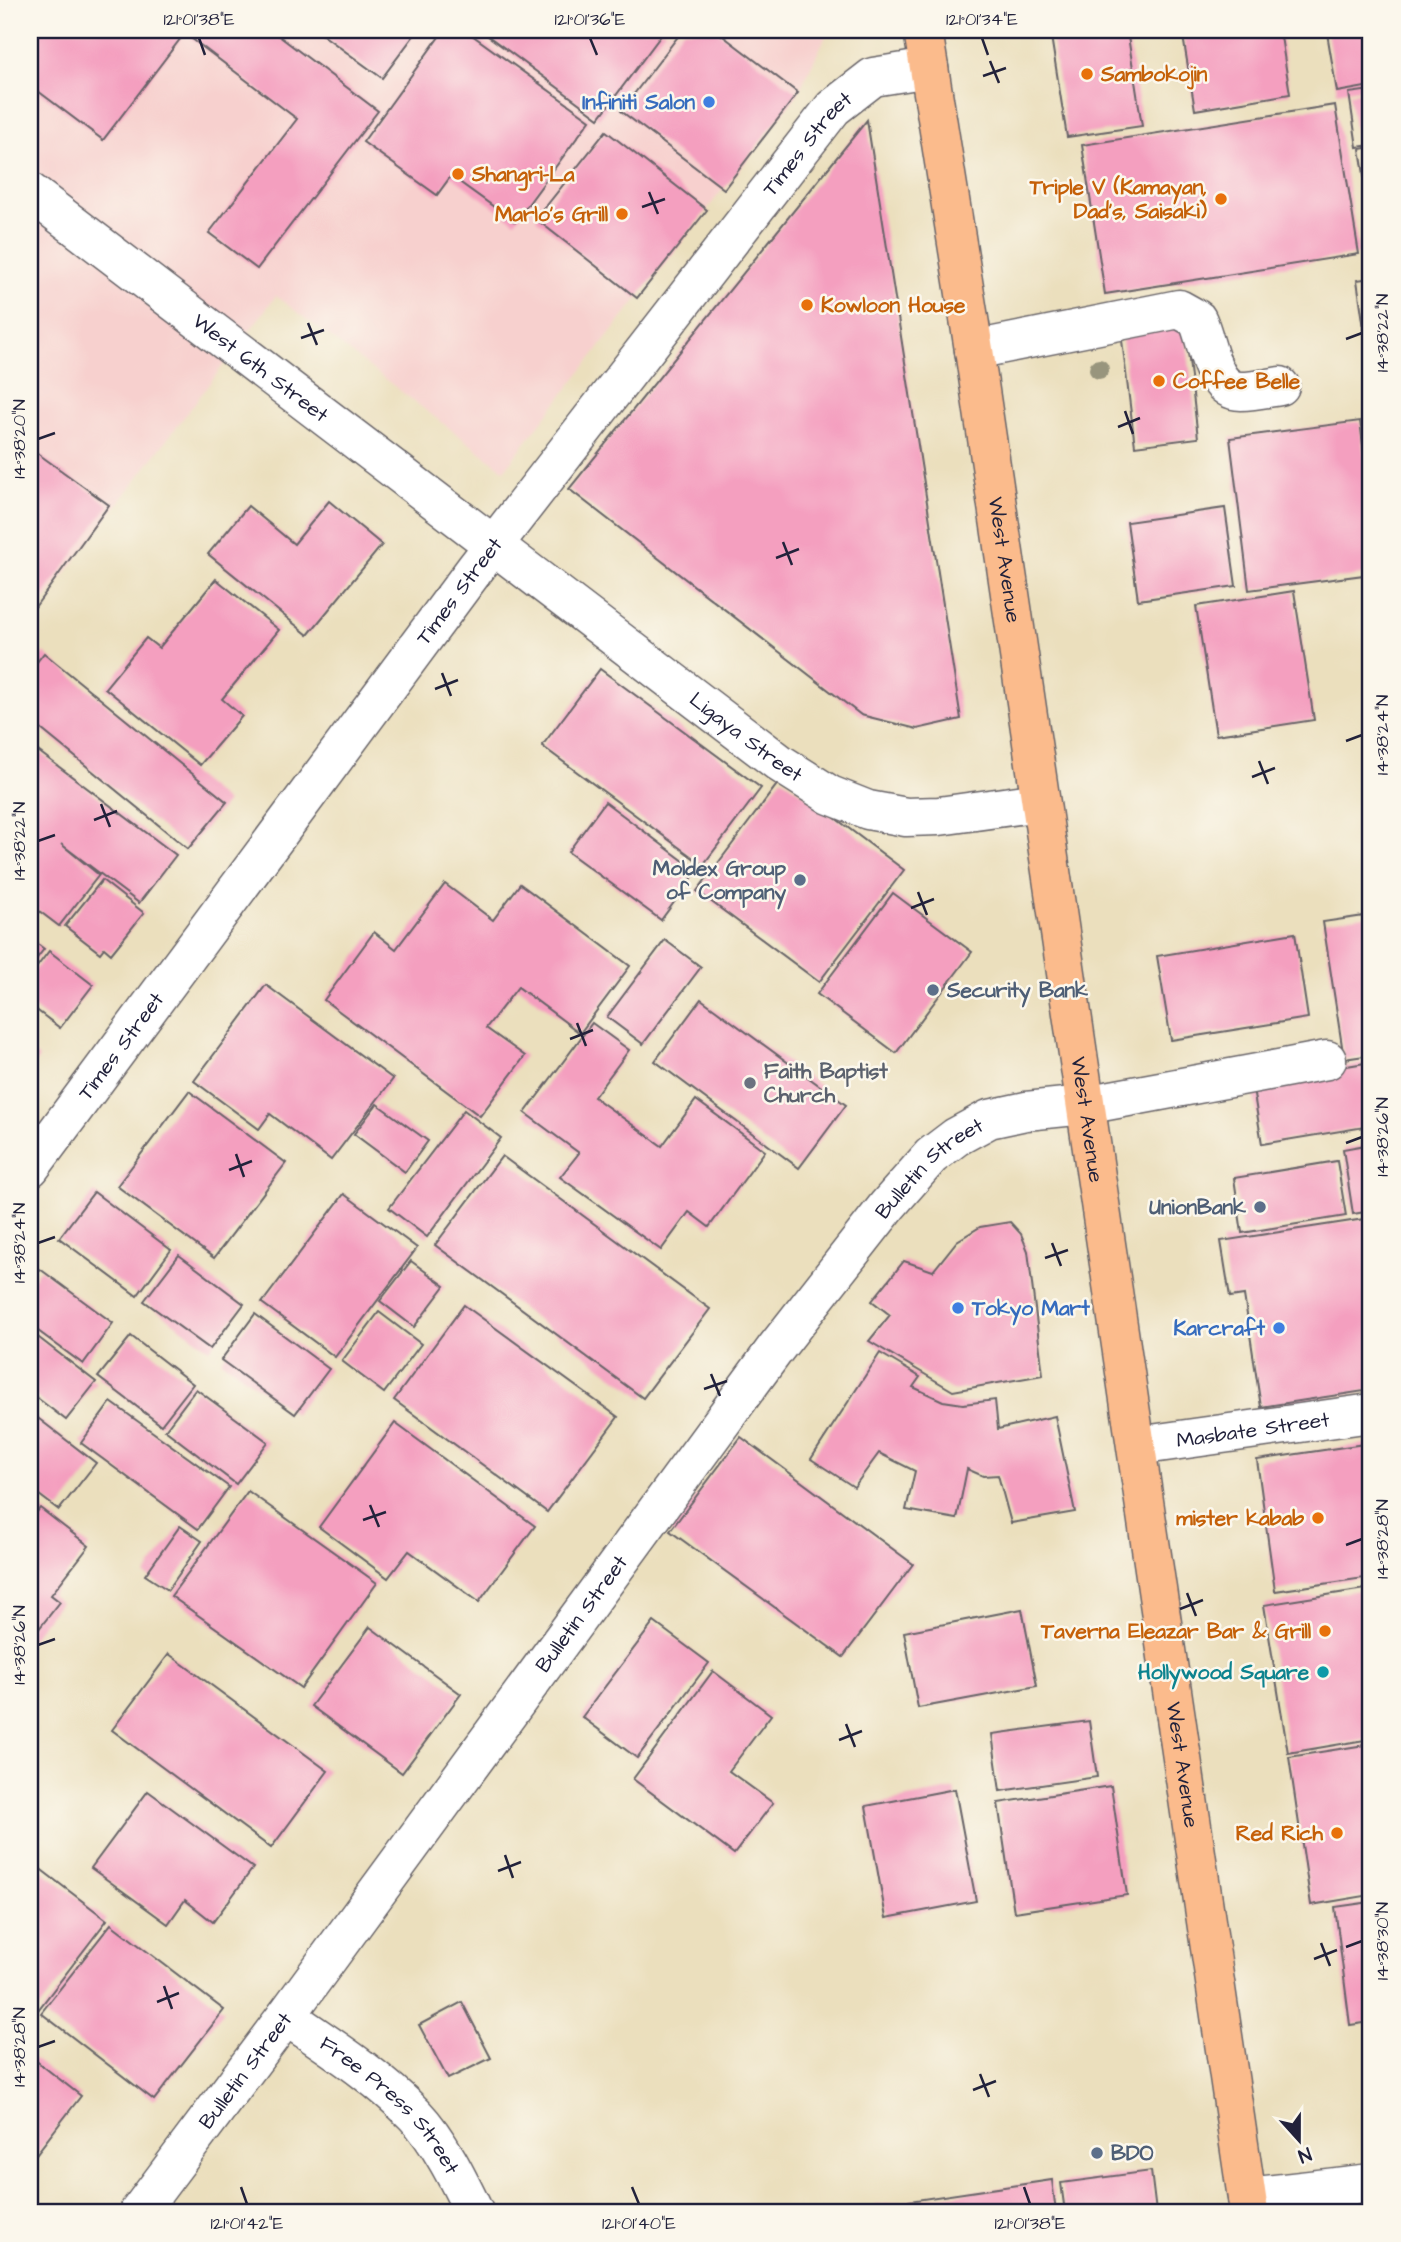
<svg xmlns="http://www.w3.org/2000/svg" width="1401" height="2242" font-family="'Architects Daughter',sans-serif">
<style>
.built{fill:#f7d0ce}
.building{fill:#f49fbf}
.lines{fill:none;stroke-linecap:round;stroke-linejoin:round}
.minor-casing{stroke:#686468;stroke-width:41}
.major-casing{stroke:#686468;stroke-width:41}
.minor{stroke:#fff;stroke-width:38}
.major{stroke:#fbbb8c;stroke-width:38}
.tree{fill:#98957d}
.ticks{fill:none;stroke:#22223b;stroke-width:2.5}
.food-dot{fill:#e8710a;stroke:#fbf7ec;stroke-width:2.5}
.shop-dot{fill:#3f7fe0;stroke:#fbf7ec;stroke-width:2.5}
.service-dot{fill:#5c6f8a;stroke:#fbf7ec;stroke-width:2.5}
.worship-dot{fill:#6b7280;stroke:#fbf7ec;stroke-width:2.5}
.culture-dot{fill:#0f9aa8;stroke:#fbf7ec;stroke-width:2.5}
.labels{text-anchor:middle;dominant-baseline:central;stroke-width:5;stroke-linejoin:round;paint-order:stroke}
.food-label{font-size:21px;font-weight:bold;fill:#c56008;stroke:#fbf7ec;text-anchor:end}
.shop-label{font-size:21px;font-weight:bold;fill:#366cbe;stroke:#fbf7ec;text-anchor:end}
.street-label{font-size:21px;fill:#22223b;stroke:#fbf7ec}
.service-label{font-size:21px;font-weight:bold;fill:#4e5e75;stroke:#fbf7ec;text-anchor:end}
.worship-label{font-size:21px;font-weight:bold;fill:#5b616d;stroke:#fbf7ec;text-anchor:start}
.culture-label{font-size:21px;font-weight:bold;fill:#0d838f;stroke:#fbf7ec;text-anchor:end}
.neatline{fill:none;stroke:#22223b;stroke-width:2.5}
.ticks-label{font-size:18px;text-anchor:middle;fill:#22223b}
</style>
<rect width="100%" height="100%" fill="#fbf7ec"/>
<filter id="ink" filterUnits="userSpaceOnUse"><feTurbulence type="fractalNoise" baseFrequency=".0143" numOctaves="2"/><feDisplacementMap in="SourceGraphic" scale="14" xChannelSelector="R" yChannelSelector="G"/><feConvolveMatrix kernelMatrix="1 2 1 2 8 2 1 2 1" color-interpolation-filters="sRGB"/></filter>
<filter id="wash" filterUnits="userSpaceOnUse"><feTurbulence type="fractalNoise" baseFrequency=".00686" numOctaves="4" result="noise"/><feDisplacementMap in="SourceGraphic" scale="28" xChannelSelector="R" yChannelSelector="G"/><feGaussianBlur stdDeviation="1.57" result="paint"/><feColorMatrix in="noise" values="0 0 0 0 0 0 0 0 0 0 0 0 0 0 0 0 0 1.4 0 .05"/><feComposite in="paint" operator="in"/></filter>
<g filter="url(#wash)">
<rect width="100%" height="100%" fill="#ebdfbd"/>
<path class="built" d="M30,30H829L798,93L504,470L276,296L30,620Z"/>
<g id="blocks">
<g class="building">
<path d="M40,30H187L103,140L30,85V43Z"/>
<path d="M197,30H271L378,111L257,269L209,233L297,119L191,38Z"/>
<path d="M316,30H418L382,78Z"/>
<path d="M444,30H465L590,120L515,222L451,176L437,195L363,142Z"/>
<path d="M480,30H665L599,118Z"/>
<path d="M683,30H715L798,93L724,189L621,111Z"/>
<path d="M1050,30H1127L1142,126L1067,137Z"/>
<path d="M1182,30H1280L1290,94L1195,110Z"/>
<path d="M1350,30H1371V86L1337,92L1327,33Z"/>
<path d="M1371,90V145L1357,147L1349,93Z"/>
<path d="M1335,105L1359,254L1105,294L1082,145Z"/>
<path d="M867,120L961,719L917,729L861,715L569,489Z"/>
<path d="M606,131L707,210L637,298L536,219Z"/>
<path d="M1371,147V213H1370L1360,149Z"/>
<path d="M1371,278V334L1365,335L1357,280Z"/>
<path d="M1184,317L1198,438L1135,446L1120,324Z"/>
<path d="M1366,341H1371V368H1370Z"/>
<path d="M1360,421L1371,511V574L1249,590L1230,438Z"/>
<path d="M30,448L109,505L30,614Z"/>
<path d="M329,501L382,545L308,635L208,554L248,506L294,544Z"/>
<path d="M1225,508L1236,586L1138,600L1127,522Z"/>
<path d="M216,579L279,630L222,699L242,716L200,765L105,688L146,638L159,648Z"/>
<path d="M1294,591L1314,720L1216,735L1196,606Z"/>
<path d="M44,653L227,802L188,849L30,720V671Z"/>
<path d="M600,669L761,788L703,865L542,746Z"/>
<path d="M30,745L176,855L139,903L61,844L99,875L59,926L30,904Z"/>
<path d="M782,778L904,870L819,982L697,891Z"/>
<path d="M605,802L697,871L661,920L568,852Z"/>
<path d="M102,880L144,913L111,954L104,948L100,953L65,926Z"/>
<path d="M445,884L493,920L520,884L630,966L580,1033L518,987L486,1028L525,1056L480,1116L324,1000L374,932L396,949Z"/>
<path d="M893,893L972,952L896,1053L817,994Z"/>
<path d="M1371,915V1055L1344,1059L1323,922Z"/>
<path d="M1295,933L1308,1018L1171,1040L1157,956Z"/>
<path d="M30,938L44,949L30,967Z"/>
<path d="M665,940L701,967L643,1044L607,1017Z"/>
<path d="M49,951L93,985L60,1028L30,1005V976Z"/>
<path d="M266,985L393,1079L331,1160L270,1114L259,1129L194,1081Z"/>
<path d="M701,999L846,1105L799,1168L655,1061Z"/>
<path d="M592,1023L629,1050L594,1097L662,1146L696,1100L765,1151L709,1227L689,1212L661,1250L560,1177L579,1153L525,1113Z"/>
<path d="M30,1051L39,1058L30,1069Z"/>
<path d="M1371,1062V1126L1262,1144L1252,1082Z"/>
<path d="M189,1091L286,1163L214,1258L117,1186Z"/>
<path d="M377,1104L428,1141L405,1172L354,1134Z"/>
<path d="M464,1110L501,1138L427,1237L389,1208Z"/>
<path d="M1371,1144V1211L1353,1214L1343,1149Z"/>
<path d="M502,1156L710,1309L643,1398L435,1245Z"/>
<path d="M1337,1161L1346,1216L1242,1233L1234,1178Z"/>
<path d="M94,1192L171,1250L137,1296L59,1238Z"/>
<path d="M344,1194L417,1248L335,1357L262,1303Z"/>
<path d="M1371,1218V1390L1261,1407L1244,1295L1230,1297L1221,1241Z"/>
<path d="M1010,1222L1021,1234L1028,1251L1043,1375L953,1391L869,1341L890,1315L872,1301L904,1261L933,1271L957,1241L980,1227Z"/>
<path d="M179,1255L244,1304L210,1349L144,1301Z"/>
<path d="M411,1261L445,1286L414,1327L380,1301Z"/>
<path d="M40,1269L113,1323L83,1364L30,1325V1283Z"/>
<path d="M464,1305L618,1417L547,1512L394,1400Z"/>
<path d="M379,1312L421,1344L384,1393L342,1361Z"/>
<path d="M255,1314L329,1369L295,1414L221,1360Z"/>
<path d="M30,1331L96,1382L66,1420L36,1397L30,1403Z"/>
<path d="M131,1336L193,1384L161,1425L98,1377Z"/>
<path d="M880,1353L920,1377L913,1387L943,1401L963,1404L995,1400L998,1429L1055,1416L1075,1512L1011,1523L998,1475L983,1476L967,1469L957,1519L906,1510L915,1471L879,1453L854,1487L811,1459Z"/>
<path d="M196,1389L268,1442L236,1484L165,1430Z"/>
<path d="M111,1402L229,1487L198,1529L81,1443Z"/>
<path d="M30,1412L96,1463L59,1510L30,1488Z"/>
<path d="M395,1423L535,1526L479,1602L409,1551L388,1578L319,1527Z"/>
<path d="M741,1437L913,1564L843,1657L670,1531Z"/>
<path d="M1371,1443V1577L1275,1591L1257,1460Z"/>
<path d="M248,1491L377,1583L301,1688L171,1596Z"/>
<path d="M40,1508L89,1546L51,1595L60,1602L30,1640V1513L34,1516Z"/>
<path d="M180,1526L202,1541L168,1590L145,1575Z"/>
<path d="M1371,1588V1739L1288,1753L1264,1605Z"/>
<path d="M1022,1609L1037,1686L918,1708L904,1632Z"/>
<path d="M654,1622L709,1663L637,1758L582,1717Z"/>
<path d="M370,1627L461,1694L402,1773L311,1706Z"/>
<path d="M169,1654L328,1771L271,1848L112,1730Z"/>
<path d="M713,1671L771,1715L729,1771L773,1803L734,1854L633,1779Z"/>
<path d="M1089,1721L1097,1777L1000,1791L992,1734Z"/>
<path d="M1371,1744V1895L1311,1905L1289,1757Z"/>
<path d="M1111,1786L1127,1895L1014,1912L998,1803Z"/>
<path d="M955,1789L976,1901L886,1918L866,1806Z"/>
<path d="M148,1791L253,1868L213,1922L185,1900L168,1924L91,1868Z"/>
<path d="M30,1861L107,1920L38,2010L30,2004Z"/>
<path d="M1371,1902V2022L1350,2025L1335,1907Z"/>
<path d="M111,1924L224,2010L154,2100L41,2013Z"/>
<path d="M462,2002L491,2058L448,2079L419,2025Z"/>
<path d="M30,2056L81,2096L30,2162Z"/>
<path d="M1151,2171L1156,2212H1065L1061,2183Z"/>
<path d="M1052,2180L1056,2212H876L875,2206Z"/>
</g>
</g>
</g>
<g filter="url(#ink)">
<use href="#blocks" fill-opacity="0" stroke="#686468" stroke-width="2"/>
<g class="lines">
<g class="minor-casing">
<g id="minor">
<path id="s1" d="M30,192L781,764L830,795L868,810L906,817L939,816L1040,802"/>
<path d="M974,350L1179,309L1197,319C1208,340 1210,391 1241,391C1254,391 1267,388 1280,386"/>
<path id="s2" d="M30,1168L475,569L833,108L873,77L929,68"/>
<path id="s3" d="M1137,1446L1371,1413"/>
<path id="s4" d="M286,2016C331,2047 377,2076 415,2115C439,2140 459,2181 474,2212"/>
<path d="M1247,2197L1371,2183"/>
<path id="s5" d="M139,2212L286,2016L776,1348L888,1205L931,1156L956,1137L989,1119L1026,1111L1085,1105L1327,1060"/>
</g>
</g>
<g class="major-casing">
<g id="major">
<path id="s6" d="M923,30L974,350L1249,2212"/>
</g>
</g>
<use href="#minor" class="minor"/>
<use href="#major" class="major"/>
</g>
<circle class="tree" cx="1099" cy="369" r="10"/>
</g>
<path class="ticks" d="M199,38L205,55M590,38L597,55M982,38L988,55M990,61L999,83M983,76L1006,68M649,192L658,214M642,207L665,199M308,323L317,345M301,338L324,330M1346,339L1362,333M1125,411L1133,434M1118,427L1140,418M38,439L55,433M783,542L792,565M776,558L799,549M442,673L451,696M435,689L458,680M1346,741L1362,735M1259,761L1268,784M1252,777L1275,768M101,804L110,827M94,820L117,811M38,841L55,835M918,892L927,915M911,908L934,899M577,1023L586,1046M570,1039L593,1030M1346,1143L1362,1137M236,1154L244,1177M229,1170L252,1161M38,1243L55,1237M1052,1243L1061,1266M1045,1258L1068,1250M711,1374L720,1396M704,1389L727,1381M370,1505L379,1527M363,1520L386,1512M1346,1545L1362,1539M1187,1593L1196,1616M1180,1609L1203,1600M38,1645L55,1639M846,1724L855,1747M839,1740L862,1731M505,1855L513,1878M498,1871L521,1862M1321,1943L1330,1966M1346,1947L1362,1941M1314,1959L1337,1950M164,1986L172,2009M157,2002L179,1993M38,2047L55,2041M980,2074L989,2097M973,2090L996,2081M241,2187L247,2204M632,2187L639,2204M1024,2187L1030,2204"/>
<g class="food-dot">
<circle cx="1087" cy="74" r="7"/>
<circle cx="458" cy="174" r="7"/>
<circle cx="1221" cy="199" r="7"/>
<circle cx="622" cy="214" r="7"/>
<circle cx="807" cy="305" r="7"/>
<circle cx="1159" cy="381" r="7"/>
<circle cx="1318" cy="1518" r="7"/>
<circle cx="1325" cy="1631" r="7"/>
<circle cx="1337" cy="1833" r="7"/>
</g>
<g class="shop-dot">
<circle cx="709" cy="102" r="7"/>
<circle cx="958" cy="1308" r="7"/>
<circle cx="1279" cy="1328" r="7"/>
</g>
<g class="service-dot">
<circle cx="800" cy="880" r="7"/>
<circle cx="933" cy="990" r="7"/>
<circle cx="1260" cy="1207" r="7"/>
<circle cx="1097" cy="2153" r="7"/>
</g>
<circle class="worship-dot" cx="750" cy="1083" r="7"/>
<circle class="culture-dot" cx="1323" cy="1672" r="7"/>
<g class="labels">
<g class="food-label">
<text x="1101" y="74" text-anchor="start">Sambokojin</text>
<text x="472" y="174" text-anchor="start">Shangri-La</text>
<text x="1207" y="187">Triple V (Kamayan,<tspan x="1207" dy="24">Dad's, Saisaki)</tspan></text>
<text x="608" y="214">Marlo's Grill</text>
<text x="821" y="305" text-anchor="start">Kowloon House</text>
<text x="1173" y="381" text-anchor="start">Coffee Belle</text>
<text x="1304" y="1518">mister kabab</text>
<text x="1311" y="1631">Taverna Eleazar Bar &amp; Grill</text>
<text x="1323" y="1833">Red Rich</text>
</g>
<g class="shop-label">
<text x="695" y="102">Infiniti Salon</text>
<text x="972" y="1308" text-anchor="start">Tokyo Mart</text>
<text x="1265" y="1328">Karcraft</text>
</g>
<g class="street-label">
<text stroke="none"><textPath href="#s2" startOffset="1286">Times Street</textPath></text>
<text stroke="none"><textPath href="#s1" startOffset="290">West 6th Street</textPath></text>
<text stroke="none"><textPath href="#s6" startOffset="536">West Avenue</textPath></text>
<text stroke="none"><textPath href="#s2" startOffset="719">Times Street</textPath></text>
<text stroke="none"><textPath href="#s1" startOffset="900">Ligaya Street</textPath></text>
<text stroke="none"><textPath href="#s2" startOffset="152">Times Street</textPath></text>
<text stroke="none"><textPath href="#s6" startOffset="1102">West Avenue</textPath></text>
<text stroke="none"><textPath href="#s5" startOffset="1311">Bulletin Street</textPath></text>
<text stroke="none"><textPath href="#s3" startOffset="117">Masbate Street</textPath></text>
<text stroke="none"><textPath href="#s5" startOffset="744">Bulletin Street</textPath></text>
<text stroke="none"><textPath href="#s6" startOffset="1754">West Avenue</textPath></text>
<text stroke="none"><textPath href="#s5" startOffset="177">Bulletin Street</textPath></text>
<text stroke="none"><textPath href="#s4" startOffset="138">Free Press Street</textPath></text>
</g>
<g class="service-label">
<text x="786" y="868">Moldex Group<tspan x="786" dy="24">of Company</tspan></text>
<text x="947" y="990" text-anchor="start">Security Bank</text>
<text x="1246" y="1207">UnionBank</text>
<text x="1111" y="2153" text-anchor="start">BDO</text>
</g>
<g class="worship-label">
<text x="764" y="1071">Faith Baptist<tspan x="764" dy="24">Church</tspan></text>
</g>
<g class="culture-label">
<text x="1309" y="1672">Hollywood Square</text>
</g>
</g>
<rect width="1401" height="2242" fill="none" stroke="#fbf7ec" stroke-width="77"/>
<g transform="translate(1299 2140) rotate(159)" stroke="#fbf7ec" stroke-width="5" paint-order="stroke">
<path d="M0-5L12 26L0 18L-12 26Z" fill="#22223b"/>
<text y="-10" font-size="19" font-weight="bold" text-anchor="middle" fill="#22223b">N</text>
</g>
<rect x="38" y="38" width="1324" height="2166" class="neatline"/>
<g class="ticks-label">
<text x="199" y="25">121°01'38"E</text>
<text x="590" y="25">121°01'36"E</text>
<text x="982" y="25">121°01'34"E</text>
<text transform="translate(1382 333) rotate(-90)" y="6">14°38'22"N</text>
<text transform="translate(19 439) rotate(-90)" y="6">14°38'20"N</text>
<text transform="translate(1382 735) rotate(-90)" y="6">14°38'24"N</text>
<text transform="translate(19 841) rotate(-90)" y="6">14°38'22"N</text>
<text transform="translate(1382 1137) rotate(-90)" y="6">14°38'26"N</text>
<text transform="translate(19 1243) rotate(-90)" y="6">14°38'24"N</text>
<text transform="translate(1382 1539) rotate(-90)" y="6">14°38'28"N</text>
<text transform="translate(19 1645) rotate(-90)" y="6">14°38'26"N</text>
<text transform="translate(1382 1941) rotate(-90)" y="6">14°38'30"N</text>
<text transform="translate(19 2047) rotate(-90)" y="6">14°38'28"N</text>
<text x="247" y="2229">121°01'42"E</text>
<text x="639" y="2229">121°01'40"E</text>
<text x="1030" y="2229">121°01'38"E</text>
</g>
</svg>
